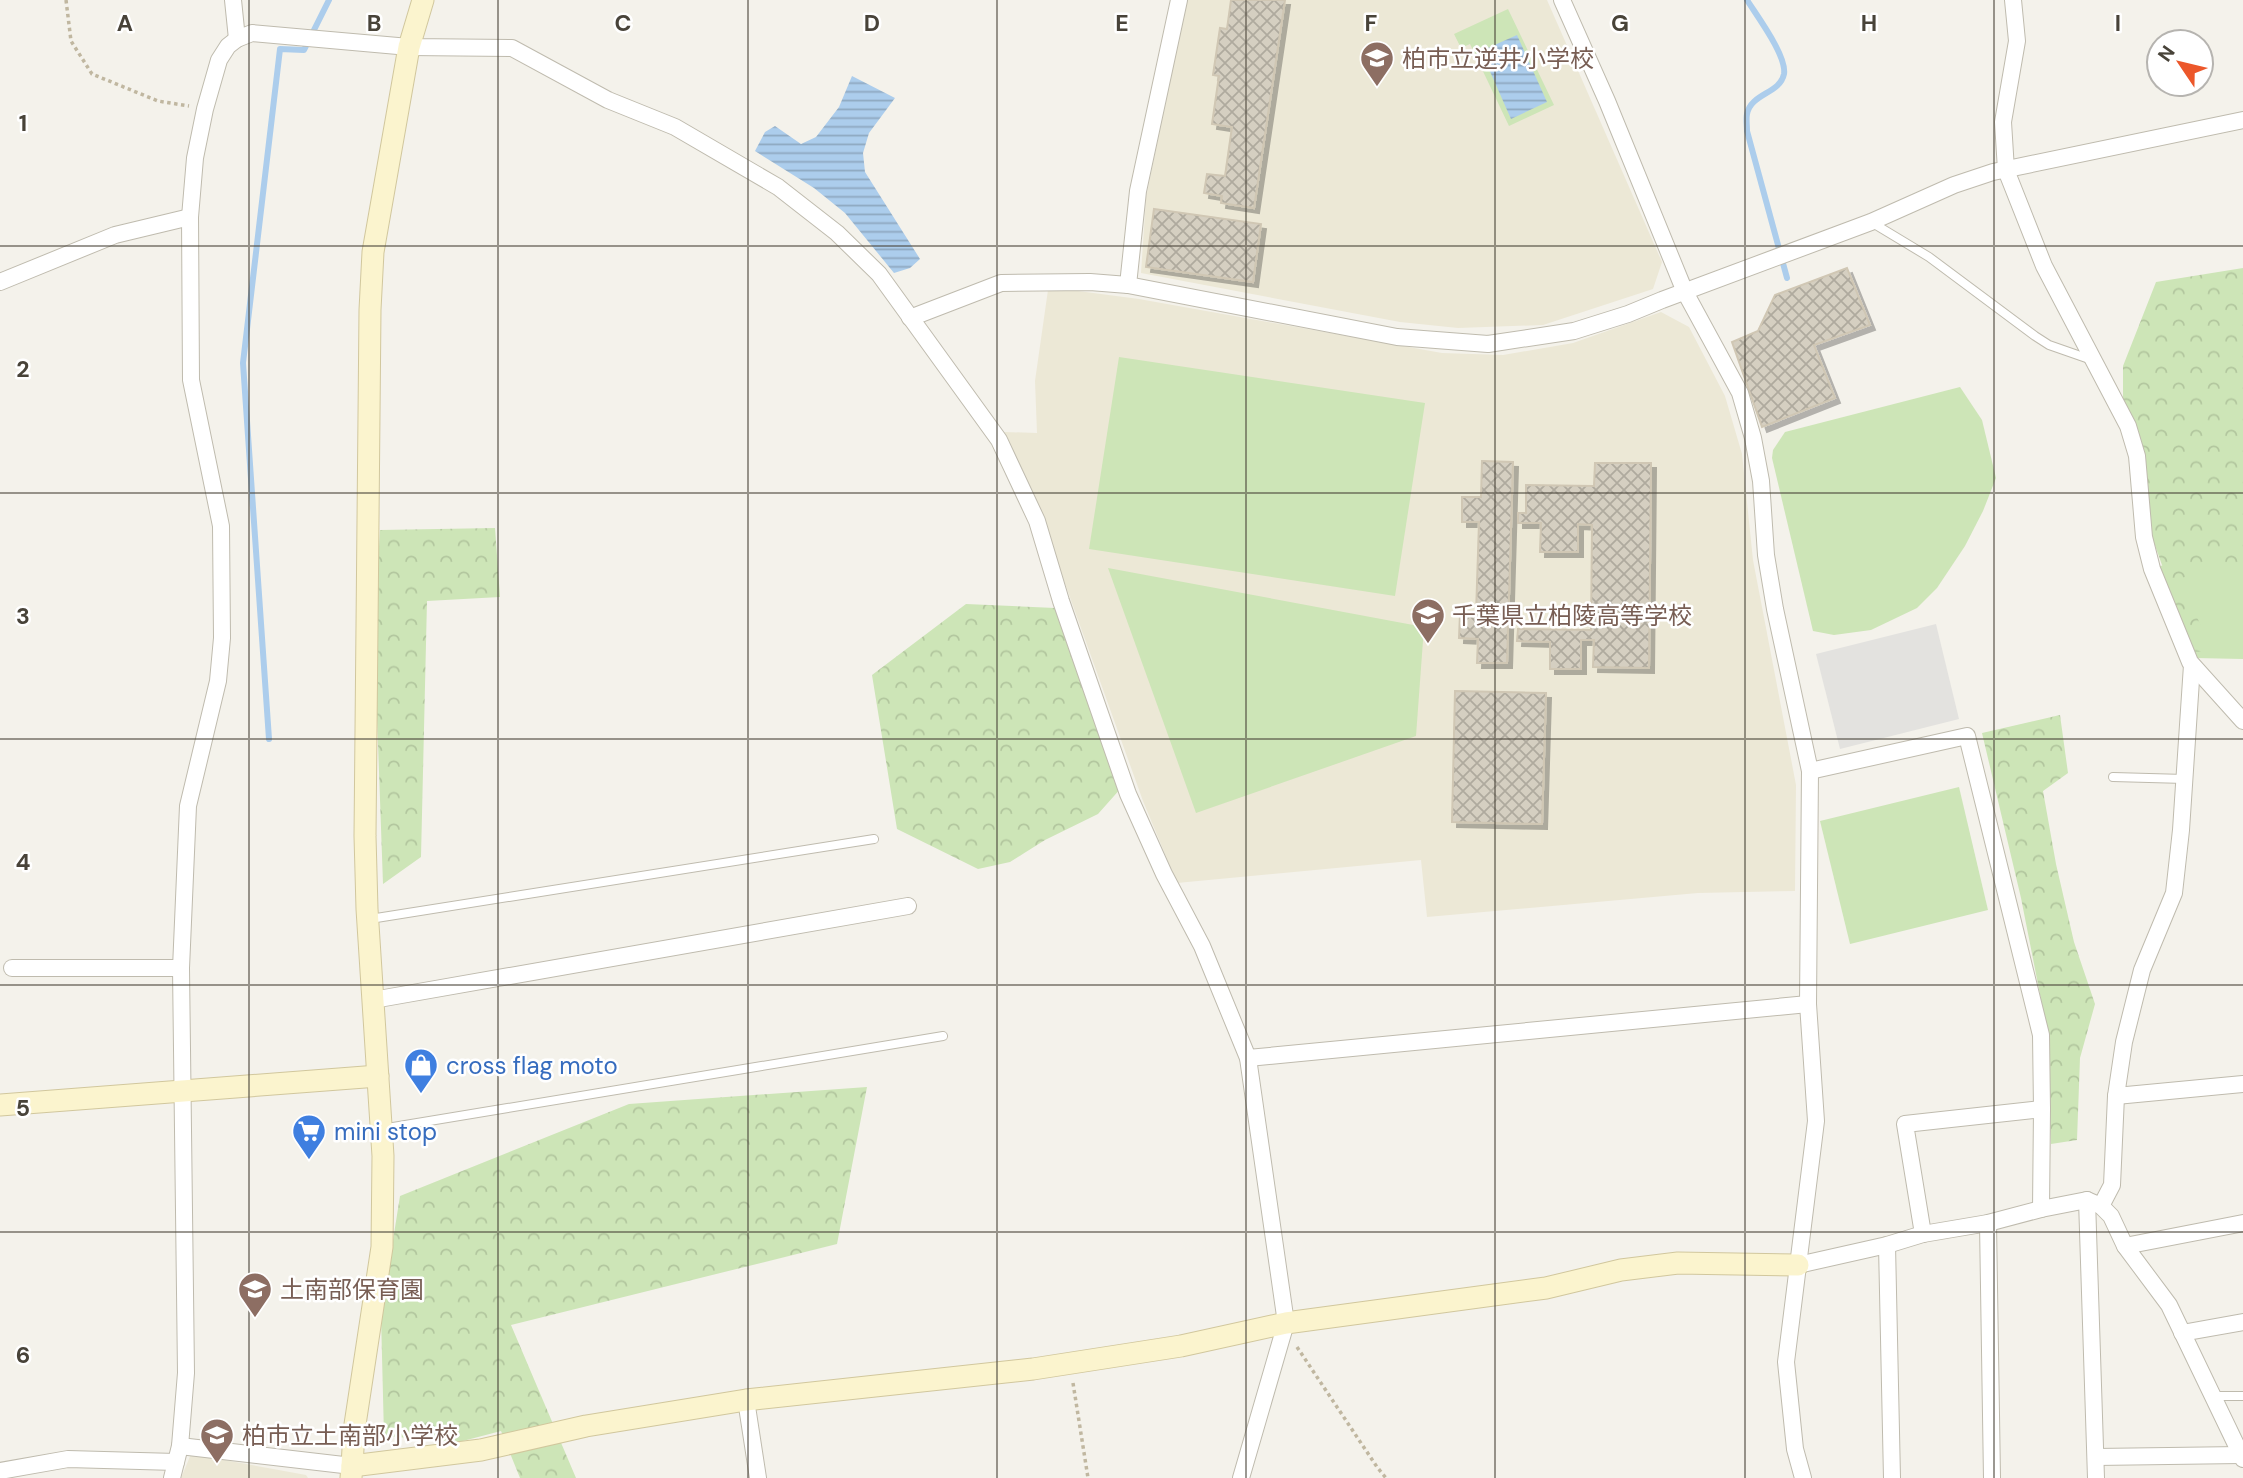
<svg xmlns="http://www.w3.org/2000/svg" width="2243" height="1478" font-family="'DM Sans','Noto Sans JP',sans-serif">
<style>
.education{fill:#ece8d6}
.green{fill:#cde5b7}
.forest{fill:url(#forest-crowns)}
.parking{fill:#e3e2df}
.water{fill:url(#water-rules)}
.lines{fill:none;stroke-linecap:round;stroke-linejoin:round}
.stream{stroke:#accdec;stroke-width:6}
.building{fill:url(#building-cross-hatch);stroke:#d0c7b4;stroke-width:2;filter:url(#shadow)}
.lane-casing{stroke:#bfbbae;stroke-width:10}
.street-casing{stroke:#bfbbae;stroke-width:18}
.secondary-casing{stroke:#d1c79d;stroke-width:23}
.path{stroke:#c0b7a0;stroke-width:3.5;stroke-dasharray:3.5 3.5;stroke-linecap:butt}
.lane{stroke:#fff;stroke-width:8}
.street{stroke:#fff;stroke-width:16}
.secondary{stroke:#fbf4ce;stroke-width:21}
.grid{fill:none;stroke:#484339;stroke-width:2;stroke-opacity:0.55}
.labels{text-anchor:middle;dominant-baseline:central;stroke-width:5;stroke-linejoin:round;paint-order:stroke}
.education-label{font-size:24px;fill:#785e54;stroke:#fff;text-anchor:start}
.shop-label{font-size:24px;fill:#366cbe;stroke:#fff;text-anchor:start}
.grid-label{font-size:23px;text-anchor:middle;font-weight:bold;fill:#484339;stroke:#fff;stroke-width:5;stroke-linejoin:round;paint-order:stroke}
</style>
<defs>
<pattern id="forest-crowns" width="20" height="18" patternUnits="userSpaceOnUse" patternTransform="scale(1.75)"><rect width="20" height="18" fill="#cde5b7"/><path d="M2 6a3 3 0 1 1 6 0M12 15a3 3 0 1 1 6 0" fill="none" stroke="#b2c69e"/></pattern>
<pattern id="water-rules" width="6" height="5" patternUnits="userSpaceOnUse" patternTransform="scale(1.75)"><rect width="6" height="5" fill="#accdec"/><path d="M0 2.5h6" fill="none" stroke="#8ea8c0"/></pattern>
<pattern id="building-cross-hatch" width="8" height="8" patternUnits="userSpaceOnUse" patternTransform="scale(1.75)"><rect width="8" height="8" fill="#d5cfc1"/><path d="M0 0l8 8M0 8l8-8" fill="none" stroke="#afaa9e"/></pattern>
<filter id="shadow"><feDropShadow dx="5" dy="5" stdDeviation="0" flood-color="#0004"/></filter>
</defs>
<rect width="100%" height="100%" fill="#f4f2eb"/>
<g class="education">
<path d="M1186,0H1547L1662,262L1653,289L1543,325L1458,328L1400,322L1141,273L1146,198Z"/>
<path d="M1048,290L1078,291L1139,299L1442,353L1503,355L1573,343L1661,312L1689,327L1725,396L1742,454L1753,560L1796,785L1795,891L1698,893L1427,917L1421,860L1177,883L1143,801L1030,486L1004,432L1037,433L1035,381Z"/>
<path d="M191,1454L306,1475L308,1478H181Z"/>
</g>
<g class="green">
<path d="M1508,9L1554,105L1509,126L1470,44L1461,48L1454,34Z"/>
<path d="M1119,357L1425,403L1395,596L1089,549Z"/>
<path d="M1960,387L1982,420L1996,478L1983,511L1965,546L1937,588L1917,608L1871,630L1834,635L1813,631L1772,458L1773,450L1785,432Z"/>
<path d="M2243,561V659L2195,658L2157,566Z"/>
<path d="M1108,568L1424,627L1416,736L1196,813Z"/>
<path d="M1959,787L1988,910L1850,944L1820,821Z"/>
</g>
<g class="forest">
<path d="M2243,268V563L2181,578L2211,651L2193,652L2152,537L2123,402V366L2156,282Z"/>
<path d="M495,528L500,597L427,601L421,857L383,884L374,631L380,530Z"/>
<path d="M966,604L1055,608L1085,683L1122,787L1098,814L1045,840L1010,862L978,869L897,829L872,675Z"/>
<path d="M2060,715L2068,773L2043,791L2056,864L2074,942L2095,1004L2080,1058L2077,1140L2051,1144L2047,1030L2021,898L1982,733Z"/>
<path d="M867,1087L837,1244L511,1325L576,1478H520L501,1431L459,1442L384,1436L381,1316L400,1196L629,1104Z"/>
</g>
<path class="parking" d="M1936,624L1959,719L1840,749L1816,654Z"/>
<g class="water">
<path d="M1517,35L1547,102L1511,119L1481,51Z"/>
<path d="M852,76L895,98L869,133L863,153L865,172L920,259L910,268L894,273L845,213L814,188L755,151L765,132L775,126L801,144L816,137L839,107Z"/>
</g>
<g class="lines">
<g class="stream">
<path d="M1747,0C1757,16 1787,56 1784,74C1780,94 1751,93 1747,114C1746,119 1747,125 1747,131L1787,278"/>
<path d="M269,739L243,363L280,49L304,50L329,0"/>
</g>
</g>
<g class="building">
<path d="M1231,0H1285L1254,208L1221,203L1222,196L1204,193L1207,174L1225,176L1232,127L1212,124L1219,76L1213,75L1220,28L1227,29Z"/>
<path d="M1154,209L1261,224L1253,282L1146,267Z"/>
<path d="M1847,268L1870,325L1814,345L1835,398L1762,427L1732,342L1758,331L1775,295Z"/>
<path d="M1482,461L1513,462L1507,663H1477L1478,639L1459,638L1460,614H1476L1479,522H1462V497H1481Z"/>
<path d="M1595,463H1651L1649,668L1593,667L1594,640H1581V669H1550V642L1517,641L1518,629L1591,630L1592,525L1578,524V552H1540L1541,523H1518V513H1526V485L1594,486Z"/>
<path d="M1455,691L1546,693L1542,824L1452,822Z"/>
</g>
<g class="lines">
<g class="lane-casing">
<g id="lane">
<path d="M1871,222L1929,257L2035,336L2049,345L2092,360"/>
<path d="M2113,777L2185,779"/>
<path d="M370,919L874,839"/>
<path d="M381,1129L943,1036"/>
<path d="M2211,1396H2243"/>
</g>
</g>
<g class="street-casing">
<g id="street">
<path d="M233,0L237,39"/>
<path d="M1562,0L1607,101L1685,292L1740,393L1753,438L1761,481L1766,555L1775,609L1810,771L1808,1004L1816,1121L1786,1362L1795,1449L1803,1478"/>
<path d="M2013,0L2017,41L2003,122L2006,170L2044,266L2128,426L2137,456L2144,537L2152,569L2190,662L2243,721"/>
<path d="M0,282L115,235L190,217"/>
<path d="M1128,285L1138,191L1179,0"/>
<path d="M910,318L1001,283L1090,282L1128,285L1397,337L1488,344L1574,331L1628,314L1662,300L1871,222L1954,185L1993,172L2243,120"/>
<path d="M1810,771L1967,736L2041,1035L2042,1109L2041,1209"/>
<path d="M12,968H181"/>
<path d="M373,1000L908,906"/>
<path d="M1248,1058L1808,1004"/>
<path d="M2116,1096L2243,1084"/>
<path d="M2087,1200L2096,1478"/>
<path d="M2101,1206L2112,1185L2116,1096L2124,1042L2142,970L2174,893L2181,830L2192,665"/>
<path d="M1988,1223L1992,1478"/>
<path d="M1923,1234L1905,1124L2042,1109"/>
<path d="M1887,1245L1892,1478"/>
<path d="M2125,1246L2243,1223"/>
<path d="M1798,1265L1887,1245L1923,1234L1988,1223L2041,1209L2087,1200L2101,1206L2111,1216L2125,1246L2169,1305L2243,1459"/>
<path d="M2182,1333L2243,1322"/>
<path d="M746,1400L758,1478"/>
<path d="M180,1446L352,1466"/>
<path d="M2096,1457L2241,1455"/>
<path d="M0,1471L68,1459L176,1462"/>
<path d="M172,1478L180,1446L186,1373L181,968L188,806L218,681L222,638L221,526L191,380L190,217L195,158L205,109L219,60L228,46L237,39L252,33L409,47L512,48L608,100L675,127L778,187L837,233L879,274L999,440L1037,521L1061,601L1128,794L1164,874L1202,946L1248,1058L1286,1323L1241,1478"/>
</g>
</g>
<g class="secondary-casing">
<g id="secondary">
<path d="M0,1105L378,1076"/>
<path d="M352,1466L354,1431L382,1247L383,1156L367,909L365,836L370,310L373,252L409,47L423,0"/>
<path d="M351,1478L352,1466L481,1450L586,1426L746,1400L1033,1369L1181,1346L1286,1323L1546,1288L1621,1270L1678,1263L1798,1265"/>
</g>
</g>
<g class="path">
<path d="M66,0L71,41L92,74L158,101L189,106"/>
<path d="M1297,1347L1377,1467L1386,1478"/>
<path d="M1073,1383L1088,1478"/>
</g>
<use href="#lane" class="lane"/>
<use href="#street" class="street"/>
<use href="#secondary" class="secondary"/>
</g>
<path class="grid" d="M249,0V1478M498,0V1478M748,0V1478M997,0V1478M1246,0V1478M1495,0V1478M1745,0V1478M1994,0V1478M0,246H2243M0,493H2243M0,739H2243M0,985H2243M0,1232H2243"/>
<defs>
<g id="school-pin" transform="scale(1.75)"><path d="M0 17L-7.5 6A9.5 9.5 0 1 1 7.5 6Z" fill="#8d6e63" stroke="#fff"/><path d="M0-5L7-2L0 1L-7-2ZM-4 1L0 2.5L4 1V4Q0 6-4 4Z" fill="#fff"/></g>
<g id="shop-pin" transform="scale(1.75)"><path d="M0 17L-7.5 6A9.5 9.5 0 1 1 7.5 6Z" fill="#3f7fe0" stroke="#fff"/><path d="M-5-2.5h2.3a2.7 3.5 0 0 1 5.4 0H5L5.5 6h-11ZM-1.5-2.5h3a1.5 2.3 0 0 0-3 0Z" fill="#fff"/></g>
<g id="supermarket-pin" transform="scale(1.75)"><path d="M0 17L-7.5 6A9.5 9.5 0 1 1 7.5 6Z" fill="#3f7fe0" stroke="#fff"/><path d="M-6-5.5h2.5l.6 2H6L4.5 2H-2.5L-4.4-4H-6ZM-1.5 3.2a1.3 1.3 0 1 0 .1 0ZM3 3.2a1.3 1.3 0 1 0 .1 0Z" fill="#fff"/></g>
</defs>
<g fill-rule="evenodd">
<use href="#school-pin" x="1377" y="58"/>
<use href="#school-pin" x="1428" y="615"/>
<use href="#shop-pin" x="421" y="1065"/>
<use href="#supermarket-pin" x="309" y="1131"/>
<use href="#school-pin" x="255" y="1289"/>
<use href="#school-pin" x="217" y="1435"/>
</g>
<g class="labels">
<g class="education-label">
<text x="1402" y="58">柏市立逆井小学校</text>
<text x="1452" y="615">千葉県立柏陵高等学校</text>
<text x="280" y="1289">土南部保育園</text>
<text x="242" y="1435">柏市立土南部小学校</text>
</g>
<g class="shop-label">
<text x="446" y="1065">cross flag moto</text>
<text x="334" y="1131">mini stop</text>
</g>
</g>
<g class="grid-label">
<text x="125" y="31">A</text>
<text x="374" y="31">B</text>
<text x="623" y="31">C</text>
<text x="872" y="31">D</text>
<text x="1122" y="31">E</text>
<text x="1371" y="31">F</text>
<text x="1620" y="31">G</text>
<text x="1869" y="31">H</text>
<text x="2118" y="31">I</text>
<text x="23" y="131">1</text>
<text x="23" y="377">2</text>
<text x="23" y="624">3</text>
<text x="23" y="870">4</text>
<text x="23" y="1116">5</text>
<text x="23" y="1363">6</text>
</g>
<g transform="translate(2180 63) rotate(305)"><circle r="33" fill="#ffffff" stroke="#b6b4b0" stroke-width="2"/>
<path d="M0-5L12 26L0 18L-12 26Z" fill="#ec572a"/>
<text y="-10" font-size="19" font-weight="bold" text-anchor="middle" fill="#484339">N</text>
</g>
</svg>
